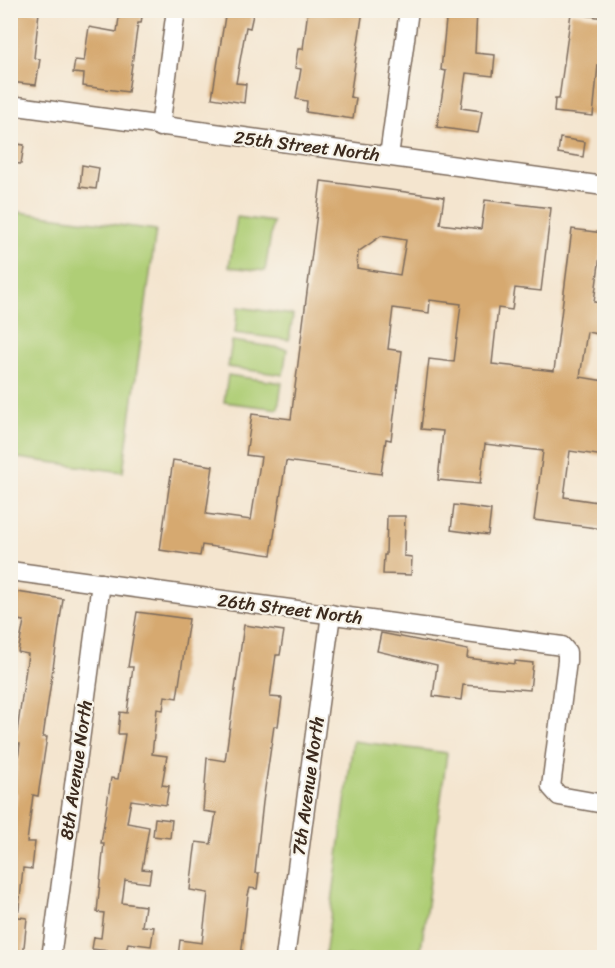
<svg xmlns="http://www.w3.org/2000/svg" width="615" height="968" font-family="Sriracha,sans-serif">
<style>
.green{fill:#afce76;stroke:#757c4a;stroke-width:1.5}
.building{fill:#d6a96f;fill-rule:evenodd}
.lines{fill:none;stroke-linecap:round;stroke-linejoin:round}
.minor-casing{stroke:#7c6b5c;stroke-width:21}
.minor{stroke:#fff;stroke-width:18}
.labels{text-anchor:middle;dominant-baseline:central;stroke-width:4.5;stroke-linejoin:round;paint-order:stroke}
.street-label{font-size:18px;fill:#3b2a1e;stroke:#f7f3e8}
</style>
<rect width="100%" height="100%" fill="#f7f3e8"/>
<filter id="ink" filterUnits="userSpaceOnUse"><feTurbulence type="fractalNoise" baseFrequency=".0167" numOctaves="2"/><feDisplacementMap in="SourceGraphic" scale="12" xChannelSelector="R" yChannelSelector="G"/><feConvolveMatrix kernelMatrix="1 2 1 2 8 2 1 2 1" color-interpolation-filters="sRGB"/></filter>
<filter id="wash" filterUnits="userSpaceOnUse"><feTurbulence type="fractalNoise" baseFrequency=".008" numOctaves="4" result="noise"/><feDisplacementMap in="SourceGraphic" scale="24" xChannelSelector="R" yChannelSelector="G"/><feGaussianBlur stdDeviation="1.35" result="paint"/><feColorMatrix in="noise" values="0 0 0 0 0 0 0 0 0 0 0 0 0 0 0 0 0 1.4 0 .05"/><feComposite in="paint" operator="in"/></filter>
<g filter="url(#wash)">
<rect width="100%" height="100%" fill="#f4e5cf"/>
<g class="green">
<path d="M18,212L156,230L123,472L11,457L10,266Z"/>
<path d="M237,217L273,222L265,271L229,267Z"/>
<path d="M238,307L293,315L289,340L235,333Z"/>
<path d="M232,341L287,349L283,375L228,367Z"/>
<path d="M228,375L282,383L278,409L224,402Z"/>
<path d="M353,741L447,753L420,957H325Z"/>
</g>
<g id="blocks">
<g class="building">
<path d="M10,10L39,12L34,58L40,59L36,85L10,82Z"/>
<path d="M120,10H143L141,23H138L128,92L83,86L84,74L73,73L75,60L84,61L89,27L117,32Z"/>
<path d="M226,10H254L250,28L246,27L236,83L246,84L244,103L212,98Z"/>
<path d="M308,10H363L350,97L356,98L353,119L306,112L307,101L296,99L301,69L295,68L298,49H303Z"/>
<path d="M447,10H477L475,53L495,55L493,76L466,73L461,108L482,111L478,133L437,127L446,71L441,70Z"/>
<path d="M571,13L604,18V41L601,65H598L593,116L554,112L555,99H559Z"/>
<path d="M560,138L585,142L583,157L558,153Z"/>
<path d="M10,143L24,145L21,164L10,163Z"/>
<path d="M82,165L99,168L96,189L80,187Z"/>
<path d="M321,181L444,197L440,224L481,229L485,200L551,208L541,291L515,288L512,310L498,308L492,364L554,371L572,229L603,233L594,302L604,303V335L587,332L580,377L604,381V456L570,451L564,497L604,503V529L534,520L543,451L485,444L480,484L438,480L443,431L421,429L429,359L454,362L461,304L430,300L429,313L393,308L388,349L402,351L391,440L386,439L381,474L286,461L271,555L202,545L200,556L160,550L173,460L213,466L206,514L251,520L261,457L246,455L252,414L291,419ZM381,236L406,240L400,275L357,268L358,252Z"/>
<path d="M454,505L491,510L488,535L451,530Z"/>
<path d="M387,516H405L404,556L412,557L411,575L383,574L384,555H386Z"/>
<path d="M10,591L63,599L43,737H47L38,796L33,795L27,842H35L32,869L23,868L19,910L10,909V845L17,793L10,792V778L15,779L20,744L10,743V731L17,732L28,654L18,652L24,621L10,619Z"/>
<path d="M137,612L189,619L177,698L165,696L163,710L157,709L152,754L167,756L162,785L169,786L166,805L131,800L127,823L149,827L142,869L151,870L149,883L125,880L122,903L145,906L142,926L154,927L151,946L128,943L126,953L92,949L94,937L101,938L104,913L97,912L104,843H101L111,778L118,779L125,734H118L120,712L127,713L133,667H128Z"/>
<path d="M244,625L284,631L280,655H276L270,697L282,698L278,726H274L263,802L255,873H259L257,889L250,888L248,895L241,957H178L180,940L202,943L208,893L190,890L194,856L196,842L211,844L216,813L203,811L207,758L225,761Z"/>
<path d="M381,633L468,650L467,658L515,664V661L533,663L530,690L463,685L461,700L433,696L437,665L377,651Z"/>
<path d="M155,818L172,820L170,838L153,836Z"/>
<path d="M10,916L27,918L23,957H10Z"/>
</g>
</g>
</g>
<g filter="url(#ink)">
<use href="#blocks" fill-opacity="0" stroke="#7c6b5c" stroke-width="1.5"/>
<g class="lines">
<g class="minor-casing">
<g id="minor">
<path d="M10,105L604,186"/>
<path d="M160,127L176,10"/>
<path d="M389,156L409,10"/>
<path d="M10,571L562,646L567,652V661L551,787L559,796L604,804"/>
<path d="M51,958L101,583"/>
<path d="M285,958L331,614"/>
</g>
</g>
<use href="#minor" class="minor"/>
</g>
</g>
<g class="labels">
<g class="street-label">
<text transform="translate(307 146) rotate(7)">25th Street North</text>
<text transform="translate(290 609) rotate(7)">26th Street North</text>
<text transform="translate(76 770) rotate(-82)">8th Avenue North</text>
<text transform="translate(308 786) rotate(-82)">7th Avenue North</text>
</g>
</g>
<rect width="615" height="968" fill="none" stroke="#f7f3e8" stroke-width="36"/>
</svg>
